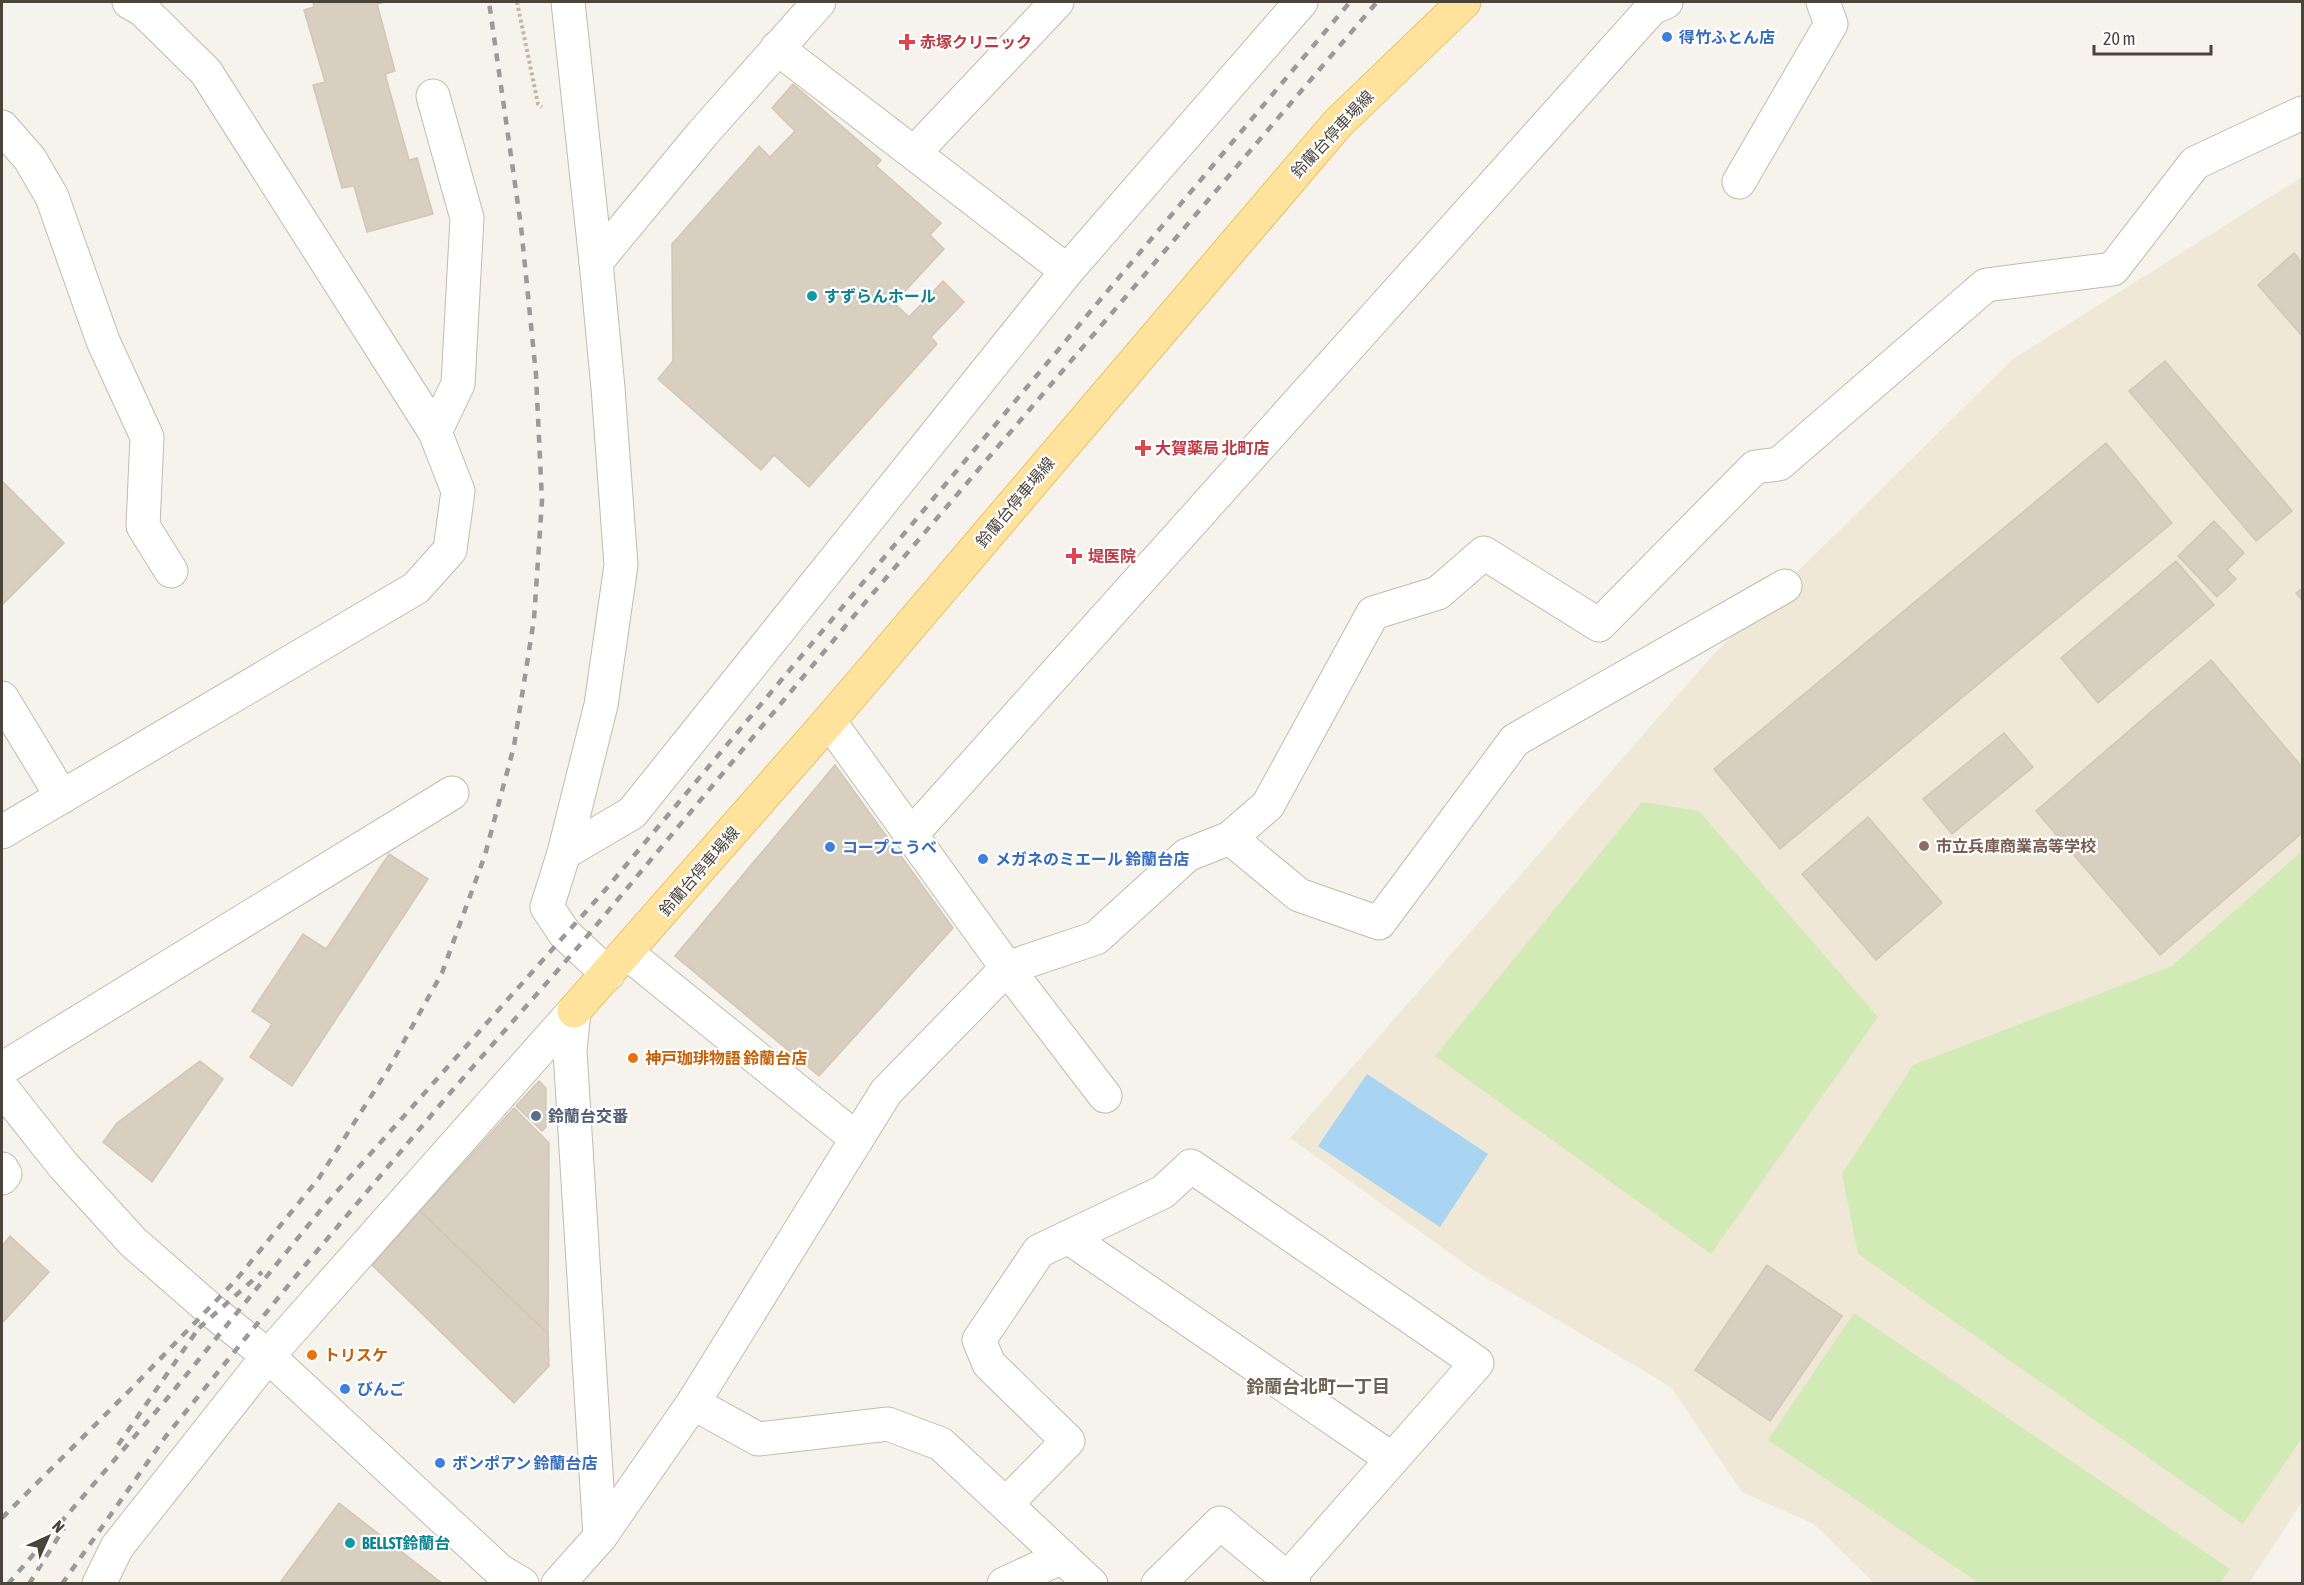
<svg xmlns="http://www.w3.org/2000/svg" width="2304" height="1585" font-family="'Asap Condensed','Noto Sans JP',sans-serif">
<style>
.education{fill:#efe8d6}
.green{fill:#d2eab5}
.water{fill:#a9d4f2}
.building{fill:#d8cfc1;stroke:#d3c7b4;stroke-width:1.5}
.lines{fill:none;stroke-linecap:round;stroke-linejoin:round}
.minor-casing{stroke:#c2bbae;stroke-width:35}
.major-casing{stroke:#e6c16a;stroke-width:35}
.path{stroke:#c4b79f;stroke-width:4;stroke-dasharray:3 3;stroke-linecap:butt}
.minor{stroke:#fff;stroke-width:33}
.major{stroke:#ffe39c;stroke-width:33}
.rail{stroke:#9a9a9a;stroke-width:4.5;stroke-dasharray:8 8;stroke-linecap:butt}
.shop-dot{fill:#3f7fe0;stroke:#fff;stroke-width:2}
.health-dot{fill:#e0444e;stroke:#fff;stroke-width:2}
.culture-dot{fill:#0f9aa8;stroke:#fff;stroke-width:2}
.education-dot{fill:#8d6e63;stroke:#fff;stroke-width:2}
.food-dot{fill:#e8710a;stroke:#fff;stroke-width:2}
.service-dot{fill:#5c6f8a;stroke:#fff;stroke-width:2}
.labels{text-anchor:middle;dominant-baseline:central;stroke-width:4.5;stroke-linejoin:round;paint-order:stroke}
.shop-label{font-size:16px;font-weight:bold;fill:#366cbe;stroke:#fff;text-anchor:start}
.health-label{font-size:16px;font-weight:bold;fill:#be3a42;stroke:#fff;text-anchor:start}
.street-label{font-size:16px;fill:#4b4439;stroke:#fff}
.culture-label{font-size:16px;font-weight:bold;fill:#0d838f;stroke:#fff;text-anchor:start}
.education-label{font-size:16px;font-weight:bold;fill:#785e54;stroke:#fff;text-anchor:start}
.food-label{font-size:16px;font-weight:bold;fill:#c56008;stroke:#fff;text-anchor:start}
.service-label{font-size:16px;font-weight:bold;fill:#4e5e75;stroke:#fff;text-anchor:start}
.neighbourhood-label{font-size:18px;font-weight:bold;fill:#6e6250;stroke:#fff}
</style>
<rect width="100%" height="100%" fill="#f6f3ec"/>
<path class="education" d="M2302,177V1502L2249,1583H1874L1814,1524L1742,1492L1671,1387L1475,1271L1290,1138L1712,656L2013,359Z"/>
<g class="green">
<path d="M1642,802L1699,811L1878,1017L1711,1254L1435,1056Z"/>
<path d="M2302,851V1438L2243,1524L1858,1254L1842,1174L1913,1065L2172,966Z"/>
<path d="M1854,1313L2230,1569L2220,1583H1979L1768,1440Z"/>
</g>
<path class="water" d="M1367,1074L1488,1154L1440,1227L1318,1146Z"/>
<g class="building">
<path d="M313,2H385L377,4L395,71L385,74L409,160L417,158L433,214L367,232L354,186L342,188L313,85L325,82L304,10L314,7Z"/>
<path d="M793,84L881,160L876,166L941,223L930,235L944,249L894,303L909,317L943,281L964,302L931,337L937,344L809,487L774,455L761,470L658,379L673,361L672,244L759,146L770,157L795,131L772,108Z"/>
<path d="M2294,253L2302,263V336L2258,285Z"/>
<path d="M2165,361L2292,511L2256,541L2129,391Z"/>
<path d="M2106,443L2172,523L1780,849L1714,769Z"/>
<path d="M2,481L64,543L2,605Z"/>
<path d="M2214,521L2244,553L2227,570L2236,579L2217,597L2178,556Z"/>
<path d="M2176,561L2214,605L2098,703L2061,658Z"/>
<path d="M2302,588V600L2296,593Z"/>
<path d="M2211,660L2302,767V833L2160,955L2036,811Z"/>
<path d="M2004,733L2033,767L1952,834L1923,799Z"/>
<path d="M835,765L953,928L819,1076L675,956Z"/>
<path d="M1868,817L1942,903L1876,960L1802,874Z"/>
<path d="M389,854L428,879L292,1086L250,1057L272,1024L252,1011L303,934L326,949Z"/>
<path d="M200,1061L223,1079L152,1182L103,1142L117,1123Z"/>
<path d="M539,1081L546,1088V1127L542,1131L516,1106Z"/>
<path d="M514,1108L549,1143L548,1334L420,1211Z"/>
<path d="M420,1211L548,1334L549,1366L514,1403L372,1265Z"/>
<path d="M10,1236L49,1272L2,1323V1246Z"/>
<path d="M1767,1265L1842,1316L1770,1421L1695,1370Z"/>
<path d="M339,1503L443,1584H279Z"/>
</g>
<g class="lines">
<g class="minor-casing">
<g id="minor">
<path d="M568,2L596,262"/>
<path d="M777,48L1067,271"/>
<path d="M433,96L467,218L458,384L435,432"/>
<path d="M2,127L30,159L52,197L103,341L147,437L143,526L171,571"/>
<path d="M914,153L1057,2"/>
<path d="M1739,182L1831,24L1823,2"/>
<path d="M2,698L62,797"/>
<path d="M829,721L1007,968L1105,1096"/>
<path d="M2,832L416,588L450,550L458,491L435,432L206,72L143,10L129,2"/>
<path d="M911,835L1652,8L1666,2"/>
<path d="M1230,838L1268,805L1373,613L1438,593L1484,553L1599,625L1755,467L1779,464L1986,285L2113,269L2195,163L2302,113"/>
<path d="M564,853L632,813L1067,271L1301,2"/>
<path d="M627,953L857,1139"/>
<path d="M608,974L565,934L547,907L564,853L601,705L621,565L608,388L596,262L703,133L819,2"/>
<path d="M2,1069L452,793"/>
<path d="M2,1088L63,1165L133,1242L212,1311L268,1356L500,1571L522,1584"/>
<path d="M2,1169L5,1174L2,1178"/>
<path d="M1068,1237L1392,1459"/>
<path d="M693,1403L758,1439L888,1424L941,1444L1091,1584"/>
<path d="M1006,1504L1068,1441L989,1364L979,1340L1039,1251L1163,1192L1191,1166L1477,1363L1288,1578"/>
<path d="M600,1537L693,1403L886,1092L1007,968L1096,938L1187,855L1230,838L1299,895L1379,923L1515,740L1785,586"/>
<path d="M99,1584L117,1547L268,1356L574,1011"/>
<path d="M558,1584L600,1537L570,1051L574,1011"/>
<path d="M1004,1584L1062,1557"/>
<path d="M1158,1584L1220,1523L1294,1584"/>
</g>
</g>
<g class="major-casing">
<path id="major" d="M574,1011L829,721L1338,123L1464,2"/>
</g>
<path class="path" d="M517,2L538,104L542,107"/>
<use href="#minor" class="minor"/>
<use href="#major" class="major"/>
<g class="rail">
<path d="M199,1328L262,1272"/>
<path d="M118,1445L196,1332"/>
<path d="M2,1518L132,1388L236,1280L319,1178L389,1068L442,973L485,855L514,746L534,619L542,501L536,375L521,226L489,2"/>
<path d="M8,1584L165,1401L324,1206L606,889L1350,2"/>
<path d="M29,1584L64,1528"/>
<path d="M62,1584L166,1436L296,1276L450,1093L579,946L863,605L1377,2"/>
</g>
</g>
<g class="shop-dot">
<circle cx="1667" cy="37" r="6"/>
<circle cx="830" cy="847" r="6"/>
<circle cx="983" cy="859" r="6"/>
<circle cx="345" cy="1389" r="6"/>
<circle cx="440" cy="1463" r="6"/>
</g>
<g class="health-dot">
<path d="M904 33h6v6h6v6h-6v6h-6v-6h-6v-6h6z"/>
<path d="M1140 439h6v6h6v6h-6v6h-6v-6h-6v-6h6z"/>
<path d="M1071 547h6v6h6v6h-6v6h-6v-6h-6v-6h6z"/>
</g>
<g class="culture-dot">
<circle cx="812" cy="296" r="6"/>
<circle cx="350" cy="1543" r="6"/>
</g>
<circle class="education-dot" cx="1924" cy="846" r="6"/>
<g class="food-dot">
<circle cx="633" cy="1058" r="6"/>
<circle cx="312" cy="1355" r="6"/>
</g>
<circle class="service-dot" cx="536" cy="1116" r="6"/>
<g class="labels">
<g class="shop-label">
<text x="1679" y="37">得竹ふとん店</text>
<text x="842" y="847">コープこうべ</text>
<text x="995" y="859">メガネのミエール 鈴蘭台店</text>
<text x="357" y="1389">びんご</text>
<text x="452" y="1463">ボンポアン 鈴蘭台店</text>
</g>
<g class="health-label">
<text x="920" y="42">赤塚クリニック</text>
<text x="1155" y="448">大賀薬局 北町店</text>
<text x="1088" y="556">堤医院</text>
</g>
<g class="street-label">
<text transform="translate(1332 134) rotate(-47)">鈴蘭台停車場線</text>
<text transform="translate(1015 502) rotate(-50)">鈴蘭台停車場線</text>
<text transform="translate(699 871) rotate(-49)">鈴蘭台停車場線</text>
</g>
<g class="culture-label">
<text x="824" y="296">すずらんホール</text>
<text x="362" y="1543">BELLST鈴蘭台</text>
</g>
<g class="education-label">
<text x="1936" y="846">市立兵庫商業高等学校</text>
</g>
<g class="food-label">
<text x="645" y="1058">神戸珈琲物語 鈴蘭台店</text>
<text x="324" y="1355">トリスケ</text>
</g>
<g class="service-label">
<text x="548" y="1116">鈴蘭台交番</text>
</g>
<g class="neighbourhood-label">
<text x="1318" y="1386">鈴蘭台北町一丁目</text>
</g>
</g>
<rect width="2304" height="1585" fill="none" stroke="#4b4439" stroke-width="6"/>
<g transform="translate(48 1537) rotate(45)" stroke="#ffffff" stroke-width="4.5" paint-order="stroke">
<path d="M0-4.5L10 22L0 15L-10 22Z" fill="#4b4439"/>
<text y="-9" font-size="16" font-weight="bold" text-anchor="middle" fill="#4b4439">N</text>
</g>
<path d="M2094 45v9h117v-9" fill="none" stroke="#4b4439" stroke-width="3"/>
<text x="2103" y="45" font-size="18" fill="#4b4439" stroke="#ffffff" stroke-width="4.5" paint-order="stroke">20 m</text>
</svg>
